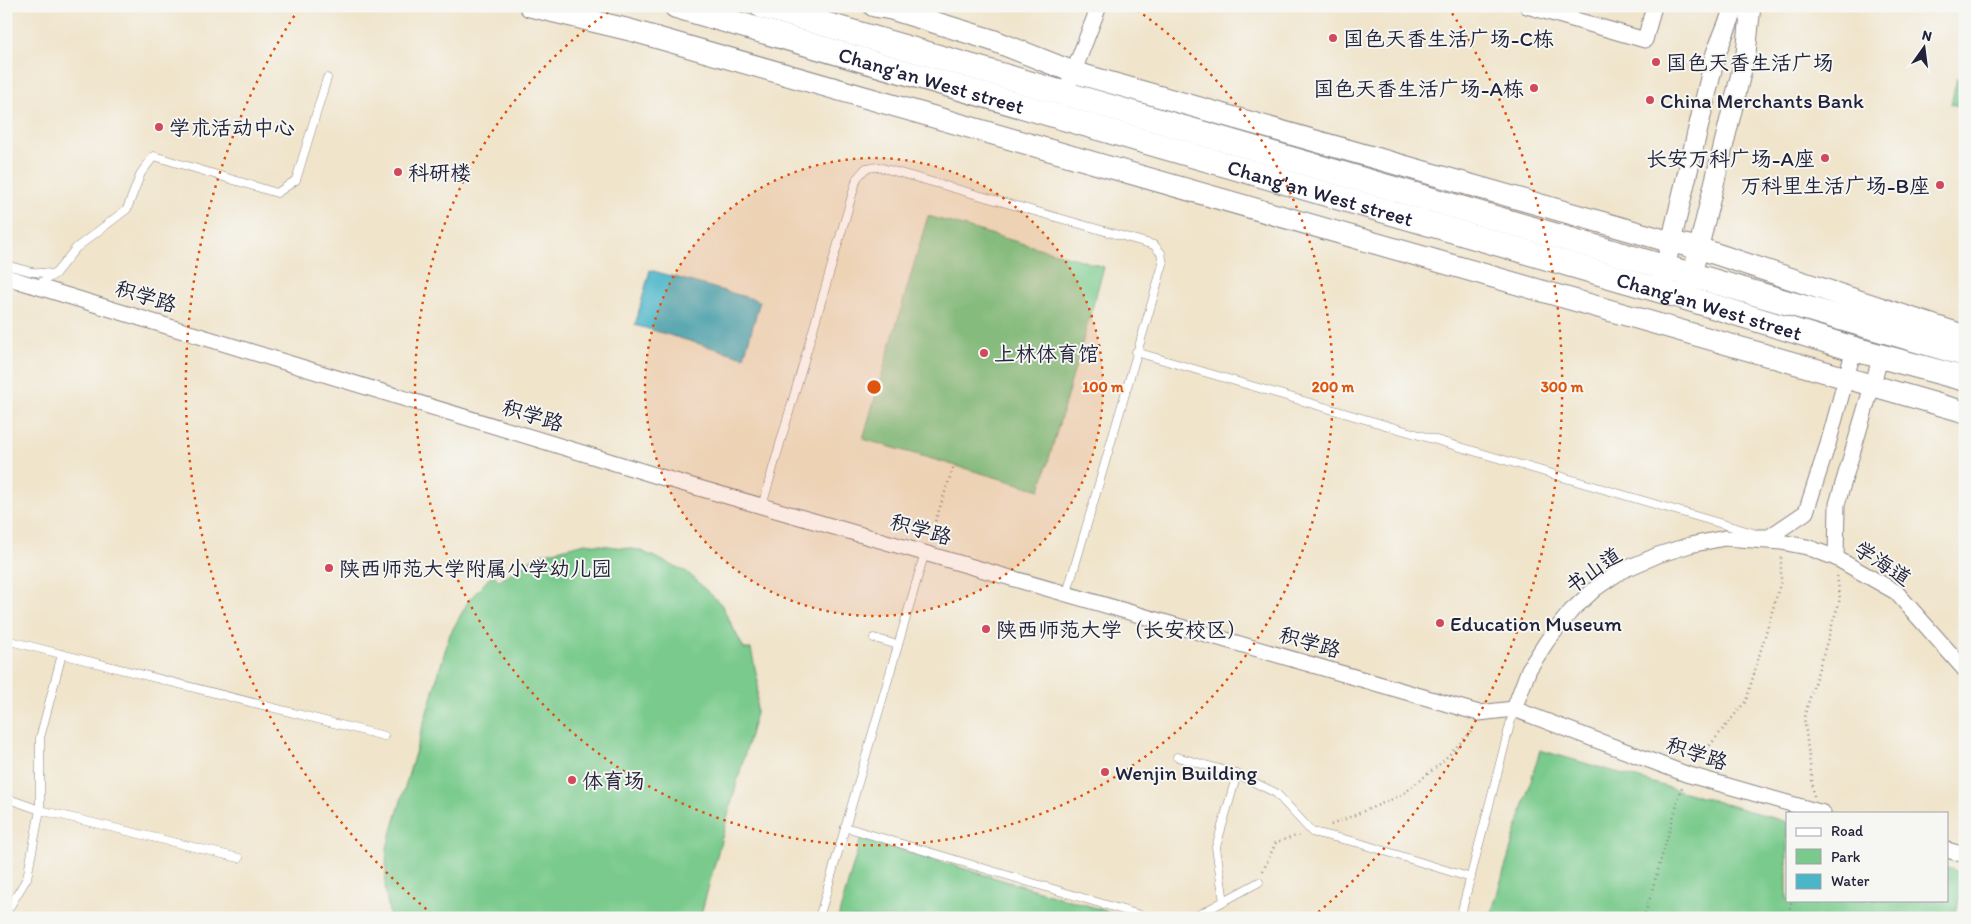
<svg xmlns="http://www.w3.org/2000/svg" width="1971" height="924" font-family="Itim,'LXGW WenKai TC',sans-serif">
<style>
.green{fill:#79ca8c;stroke:#4e7664}
.water{fill:#4cb6c9;stroke:#376c82}
.lines{fill:none;stroke-linecap:round;stroke-linejoin:round}
.service-casing{stroke:#898383;stroke-width:9}
.minor-casing{stroke:#898383;stroke-width:17}
.tertiary-casing{stroke:#898383;stroke-width:21}
.secondary-casing{stroke:#898383;stroke-width:23}
.primary-casing{stroke:#898383;stroke-width:26}
.path{stroke:#898383;stroke-width:2.5;stroke-dasharray:1 4;stroke-linecap:butt}
.service{stroke:#fff;stroke-width:8}
.minor{stroke:#fff;stroke-width:15}
.tertiary{stroke:#fff;stroke-width:19}
.secondary{stroke:#fff;stroke-width:21}
.primary{stroke:#fff;stroke-width:24}
.ring{fill:none;stroke:#de560e;stroke-width:2.5;stroke-dasharray:2.5 5}
.poi-dot{fill:#d1495b;stroke:#f6f6f2;stroke-width:2}
.labels{text-anchor:middle;dominant-baseline:central;stroke-width:4;stroke-linejoin:round;paint-order:stroke}
.poi-label{font-size:21px;fill:#22223b;stroke:#f6f6f2;text-anchor:start}
.street-label{font-size:21px;fill:#22223b;stroke:#f6f6f2}
.centre{fill:#de560e;stroke:#f6f6f2;stroke-width:2.5}
.ring-label{font-size:15px;text-anchor:middle;font-weight:bold;fill:#de560e;stroke:#f6f6f2;stroke-width:4;stroke-linejoin:round;paint-order:stroke}
</style>
<rect width="100%" height="100%" fill="#f6f6f2"/>
<filter id="ink" filterUnits="userSpaceOnUse"><feTurbulence type="fractalNoise" baseFrequency=".02" numOctaves="2"/><feDisplacementMap in="SourceGraphic" scale="10" xChannelSelector="R" yChannelSelector="G"/><feConvolveMatrix kernelMatrix="1 2 1 2 8 2 1 2 1" color-interpolation-filters="sRGB"/></filter>
<filter id="wash" filterUnits="userSpaceOnUse"><feTurbulence type="fractalNoise" baseFrequency=".0096" numOctaves="4" result="noise"/><feDisplacementMap in="SourceGraphic" scale="20" xChannelSelector="R" yChannelSelector="G"/><feGaussianBlur stdDeviation="1.12" result="paint"/><feColorMatrix in="noise" values="0 0 0 0 0 0 0 0 0 0 0 0 0 0 0 0 0 1.4 0 .05"/><feComposite in="paint" operator="in"/></filter>
<g filter="url(#wash)">
<rect width="100%" height="100%" fill="#f0e4cb"/>
<g class="green">
<path d="M1957,78L1965,80V107L1951,104Z"/>
<path d="M928,216L1104,267L1040,490L863,439Z"/>
<path d="M585,543L639,550L687,572L721,604L744,649H751L758,682L756,713L700,918H390L385,888L387,848L450,634L469,600L493,574L499,581L538,555Z"/>
<path d="M1540,750L1787,822V900H1947V868L1965,874V880L1954,918H1490Z"/>
<path d="M861,838L1130,918H838Z"/>
</g>
<path class="water" d="M650,270L760,301L744,357L635,325Z"/>
</g>
<g filter="url(#ink)">
<g class="lines">
<g class="service-casing">
<g id="service">
<path d="M6,265L32,272L55,274"/>
<path d="M37,285L55,274L76,248L127,209L141,173L154,156L277,193L296,180L327,78"/>
<path d="M1136,352L1760,535"/>
<path d="M762,506L857,178L866,168L879,167L1154,245L1161,253L1163,264L1067,593"/>
<path d="M874,638L898,645"/>
<path d="M6,640L384,736"/>
<path d="M1177,757L1237,774L1276,793L1312,832L1356,842L1471,878"/>
<path d="M6,798L40,810L239,858"/>
<path d="M845,827L1150,918"/>
<path d="M1224,902L1216,847L1237,774"/>
<path d="M6,913L27,878L40,810V738L62,654"/>
<path d="M819,918L925,552"/>
<path d="M1193,918L1259,882"/>
<path d="M1460,918L1514,709"/>
</g>
</g>
<g class="minor-casing">
<g id="minor">
<path d="M1527,6L1645,40L1654,6"/>
<path d="M1065,94L1099,6"/>
<path d="M6,277L661,477L1479,713L1514,709L1686,774L1823,813"/>
<path d="M1758,537H1769L1806,512L1828,444L1854,349"/>
<path d="M1836,558L1837,504L1881,356"/>
<path d="M1514,709L1529,669L1547,641L1571,611L1596,588L1621,571L1658,555L1690,545L1725,538L1781,542L1807,547L1836,558L1896,592L1965,670"/>
<path d="M1947,850L1965,855"/>
</g>
</g>
<g class="tertiary-casing">
<g id="tertiary">
<path d="M1662,280L1716,53L1735,6"/>
<path d="M1689,287L1746,53L1751,6"/>
</g>
</g>
<g class="secondary-casing">
<g id="secondary">
<path d="M530,6L630,30L1965,412"/>
<path d="M874,6L891,9L992,40L1073,72L1671,242L1698,248L1965,336"/>
</g>
</g>
<g class="primary-casing">
<g id="primary">
<path id="s1" d="M676,6L1686,298L1854,349L1965,379"/>
<path d="M762,6L1965,354"/>
</g>
</g>
<g class="path">
<path d="M929,540L954,465"/>
<path d="M1697,761L1746,701L1781,581V556"/>
<path d="M1814,796L1804,717L1840,599L1837,575"/>
<path d="M1331,825L1402,795L1441,763L1472,731L1474,726"/>
<path d="M1263,871L1276,842L1300,835"/>
<path d="M1644,918L1682,787"/>
<path d="M1787,918L1792,900"/>
</g>
<use href="#service" class="service"/>
<use href="#minor" class="minor"/>
<use href="#tertiary" class="tertiary"/>
<use href="#secondary" class="secondary"/>
<use href="#primary" class="primary"/>
</g>
</g>
<circle cx="874" cy="387" r="229" fill="#de560e" fill-opacity=".12"/>
<g class="ring">
<circle cx="874" cy="387" r="229"/>
<path d="M1131 6A459 459 0 1 1 617 6"/>
<path d="M432 914A688 688 0 0 1 300 7M1448 7A688 688 0 0 1 1316 914"/>
</g>
<g class="poi-dot">
<circle cx="1333" cy="38" r="5"/>
<circle cx="1656" cy="62" r="5"/>
<circle cx="1534" cy="88" r="5"/>
<circle cx="1650" cy="100" r="5"/>
<circle cx="159" cy="127" r="5"/>
<circle cx="1825" cy="158" r="5"/>
<circle cx="398" cy="172" r="5"/>
<circle cx="1940" cy="185" r="5"/>
<circle cx="984" cy="353" r="5"/>
<circle cx="329" cy="568" r="5"/>
<circle cx="1440" cy="623" r="5"/>
<circle cx="986" cy="629" r="5"/>
<circle cx="1105" cy="772" r="5"/>
<circle cx="572" cy="780" r="5"/>
</g>
<g class="labels">
<g class="poi-label">
<text x="1343" y="38">国色天香生活广场-C栋</text>
<text x="1666" y="62">国色天香生活广场</text>
<text x="1524" y="88" text-anchor="end">国色天香生活广场-A栋</text>
<text x="1660" y="100">China Merchants Bank</text>
<text x="169" y="127">学术活动中心</text>
<text x="1815" y="158" text-anchor="end">长安万科广场-A座</text>
<text x="408" y="172">科研楼</text>
<text x="1930" y="185" text-anchor="end">万科里生活广场-B座</text>
<text x="994" y="353">上林体育馆</text>
<text x="339" y="568">陕西师范大学附属小学幼儿园</text>
<text x="1450" y="623">Education Museum</text>
<text x="996" y="629">陕西师范大学（长安校区）</text>
<text x="1115" y="772">Wenjin Building</text>
<text x="582" y="780">体育场</text>
</g>
<g class="street-label">
<text stroke="none"><textPath href="#s1" startOffset="266">Chang'an West street</textPath></text>
<text stroke="none"><textPath href="#s1" startOffset="671">Chang'an West street</textPath></text>
<text transform="translate(146 296) rotate(17)">积学路</text>
<text stroke="none"><textPath href="#s1" startOffset="1076">Chang'an West street</textPath></text>
<text transform="translate(533 415) rotate(17)">积学路</text>
<text transform="translate(921 529) rotate(16)">积学路</text>
<text transform="translate(1883 563) rotate(33)">学海道</text>
<text transform="translate(1593 570) rotate(-35)">书山道</text>
<text transform="translate(1310 642) rotate(16)">积学路</text>
<text transform="translate(1697 753) rotate(18)">积学路</text>
</g>
</g>
<circle cx="874" cy="387" r="8" class="centre"/>
<g class="ring-label">
<text x="1103" y="392">100 m</text>
<text x="1333" y="392">200 m</text>
<text x="1562" y="392">300 m</text>
</g>
<rect width="1971" height="924" fill="none" stroke="#f6f6f2" stroke-width="25"/>
<rect x="1786" y="812" width="162" height="90" fill="#f6f6f2" stroke="#a1a1a9"/>
<rect x="1796" y="828" width="25" height="8" fill="#ffffff" stroke="#a1a1a9"/>
<text x="1831" y="836" font-size="15" fill="#22223b">Road</text>
<rect x="1796" y="849" width="25" height="15" fill="#79ca8c" stroke="#a1a1a9"/>
<text x="1831" y="862" font-size="15" fill="#22223b">Park</text>
<rect x="1796" y="874" width="25" height="15" fill="#4cb6c9" stroke="#a1a1a9"/>
<text x="1831" y="886" font-size="15" fill="#22223b">Water</text>
<g transform="translate(1924 48) rotate(14)" stroke="#f6f6f2" stroke-width="4" paint-order="stroke">
<path d="M0-4L9 19L0 12L-9 19Z" fill="#22223b"/>
<text y="-8" font-size="14" font-weight="bold" text-anchor="middle" fill="#22223b">N</text>
</g>
</svg>
